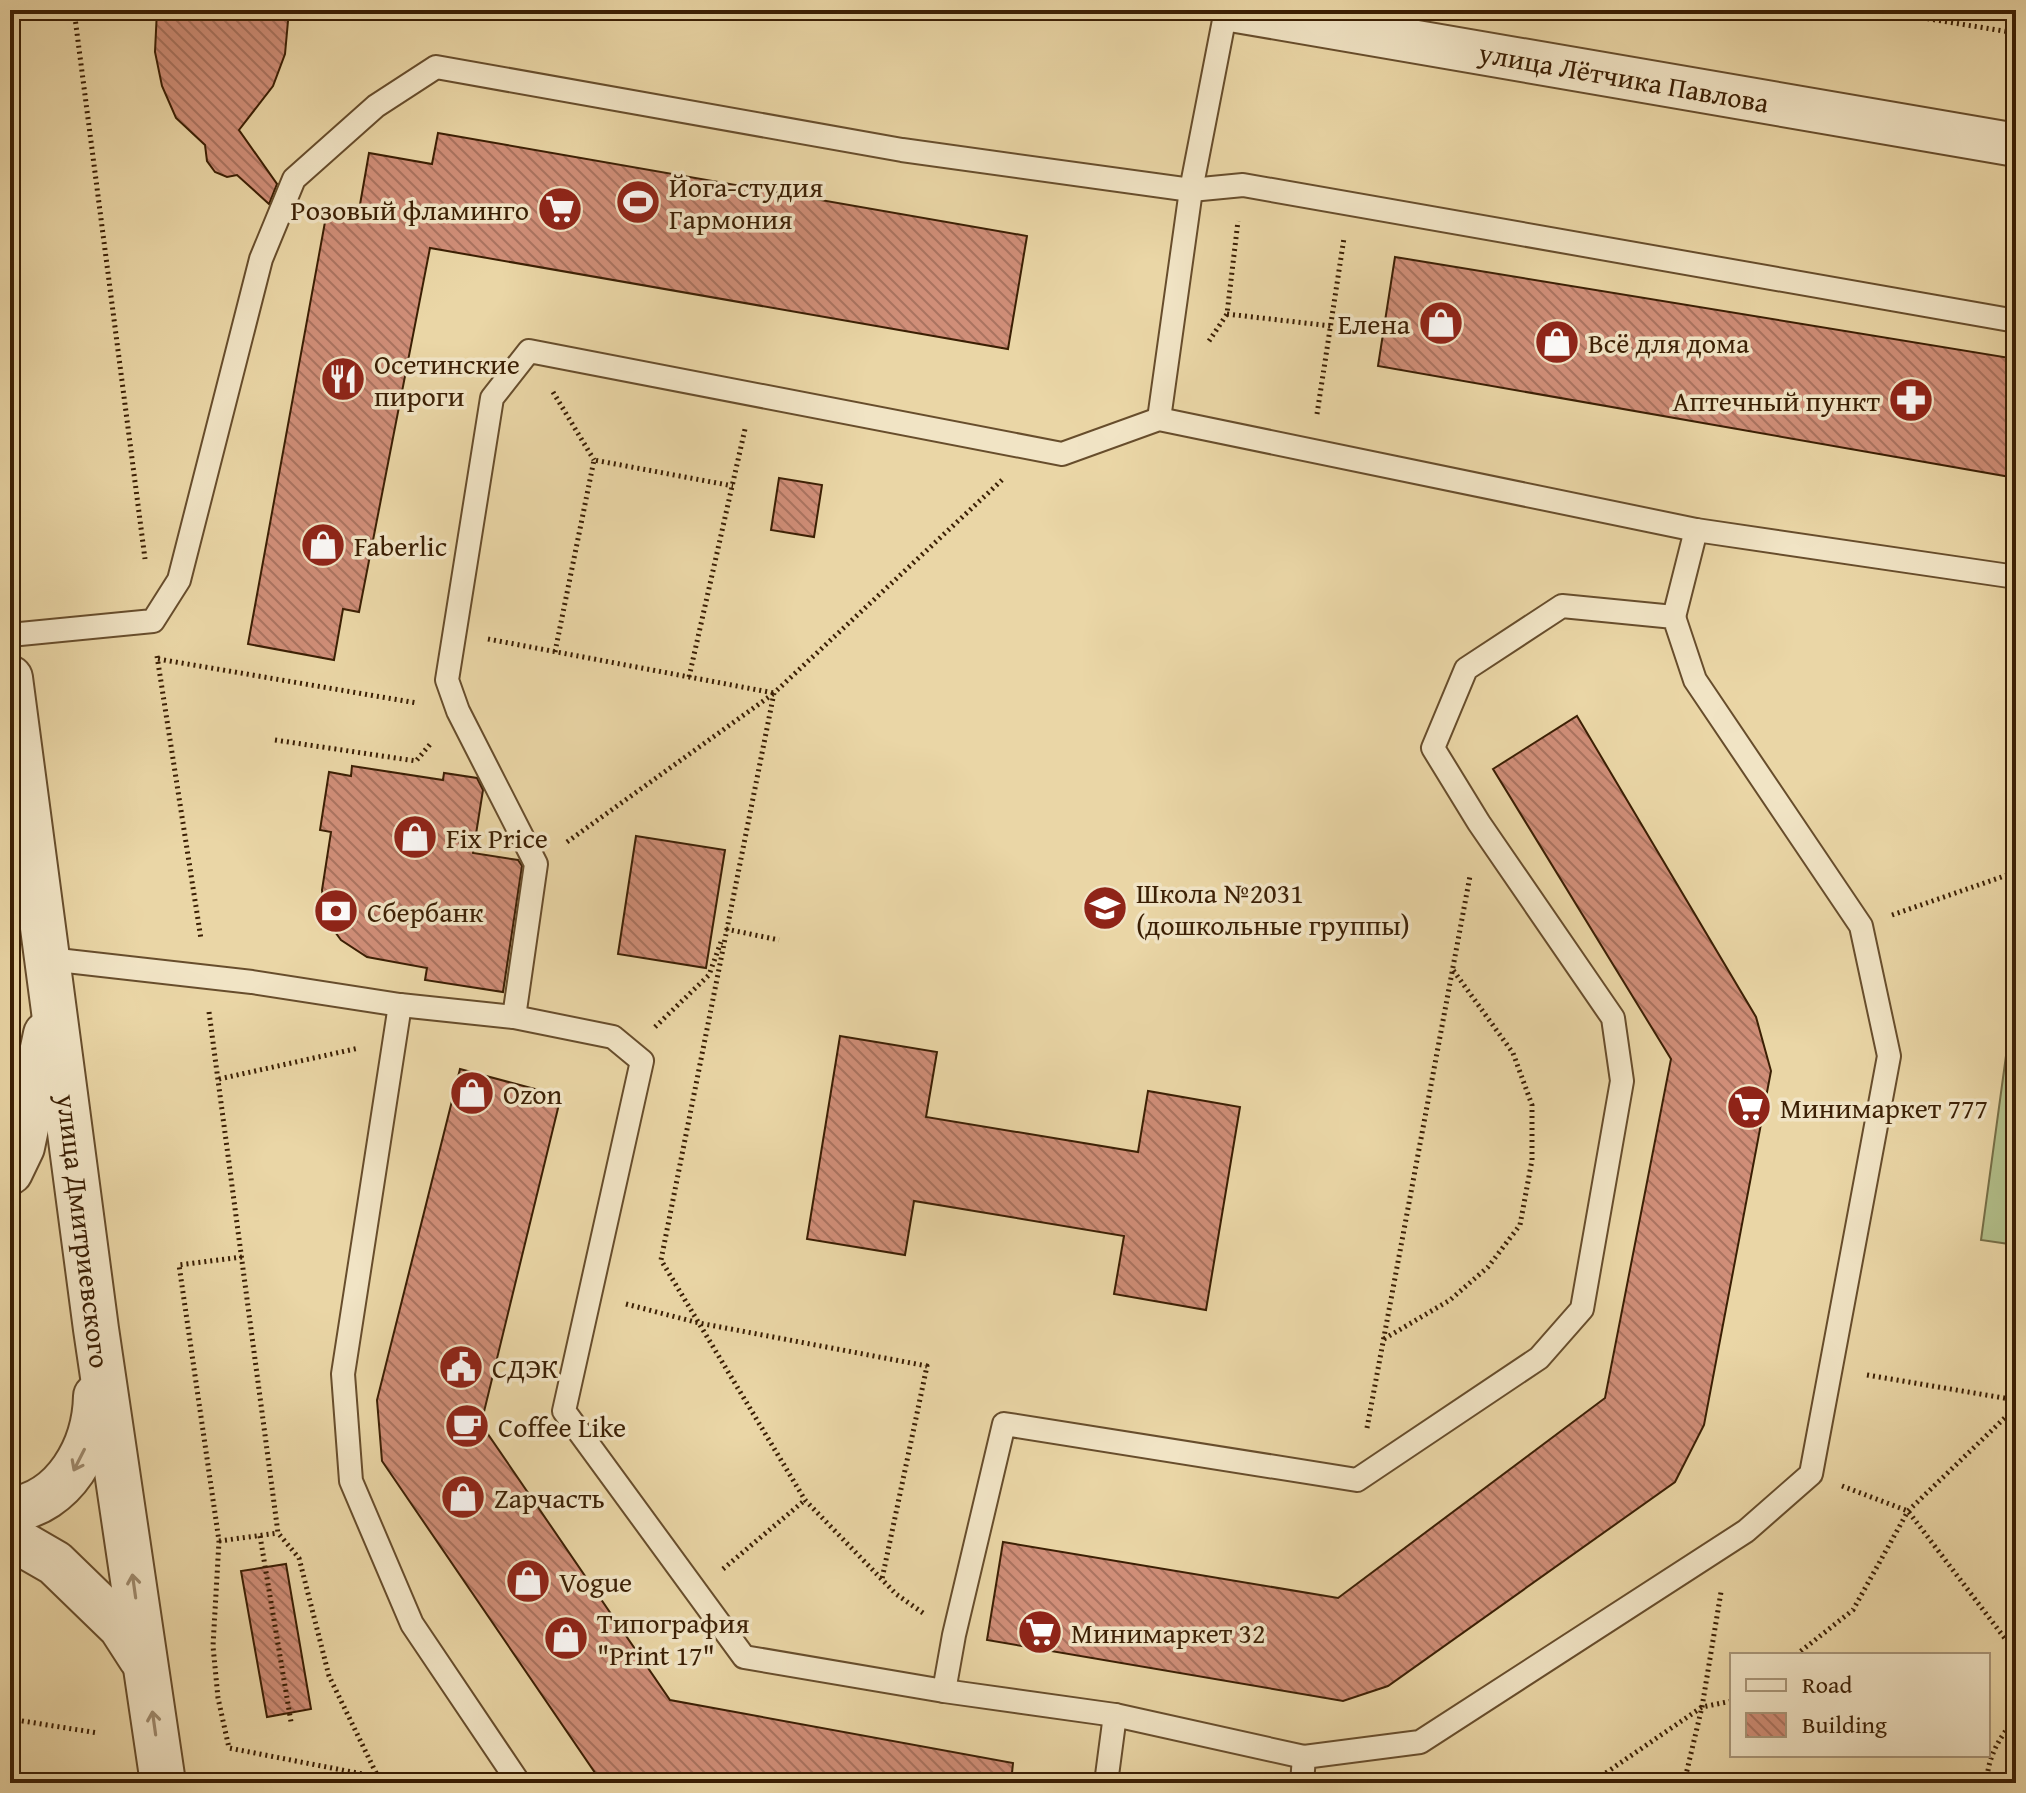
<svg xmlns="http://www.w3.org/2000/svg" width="2026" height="1793" font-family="'Gentium Book Plus',serif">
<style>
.pitch{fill:#b2bf8a;stroke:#766f47;stroke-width:2}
.building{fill:url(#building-back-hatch);stroke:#3b1f04;stroke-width:2}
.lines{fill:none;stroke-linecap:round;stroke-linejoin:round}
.service-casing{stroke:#674d2c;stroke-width:26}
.minor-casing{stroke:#674d2c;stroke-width:46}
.tertiary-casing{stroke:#674d2c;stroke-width:48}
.path{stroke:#3b1f04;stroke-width:5;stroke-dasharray:2 4;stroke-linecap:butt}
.service{stroke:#f1e4c5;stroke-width:22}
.minor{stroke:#f1e4c5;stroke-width:42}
.tertiary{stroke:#f1e4c5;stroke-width:44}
.oneway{stroke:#9f8b6e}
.labels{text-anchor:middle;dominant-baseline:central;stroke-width:7;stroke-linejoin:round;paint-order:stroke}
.street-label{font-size:28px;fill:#3b1f04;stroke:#f1e4c5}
.poi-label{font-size:28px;fill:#3b1f04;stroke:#f1e4c5;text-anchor:start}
</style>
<defs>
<pattern id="building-back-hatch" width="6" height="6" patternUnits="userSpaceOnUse" patternTransform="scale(2)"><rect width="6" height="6" fill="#d08e78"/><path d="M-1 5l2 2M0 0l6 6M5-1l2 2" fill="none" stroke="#aa7360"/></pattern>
</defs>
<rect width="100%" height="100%" fill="#ead6a6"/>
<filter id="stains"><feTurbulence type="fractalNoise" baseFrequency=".0025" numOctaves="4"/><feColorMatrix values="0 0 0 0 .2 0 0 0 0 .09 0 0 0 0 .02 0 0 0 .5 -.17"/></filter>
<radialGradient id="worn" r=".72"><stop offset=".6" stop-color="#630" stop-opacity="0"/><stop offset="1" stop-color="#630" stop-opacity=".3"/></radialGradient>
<path class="pitch" d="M2016,982V1245L1981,1240Z"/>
<g class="building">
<path d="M157,10H289L285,54L273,86L239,130L277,184L269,204L237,175L227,177L215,172L207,161L205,145L176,118L162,86L155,52Z"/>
<path d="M438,133L1027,236L1008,349L430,248L359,612L343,609L334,660L248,644L327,211L358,216L369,153L432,164Z"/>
<path d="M1395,257L2016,359V478L1378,366Z"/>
<path d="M779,478L822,485L814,537L771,530Z"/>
<path d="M1577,716L1756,1017L1771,1071L1704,1425L1675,1482L1388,1686L1343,1701L987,1640L1003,1542L1338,1598L1605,1398L1671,1059L1493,769Z"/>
<path d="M352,766L443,780L444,773L477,778L483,790L473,853L518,860L522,866L503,992L425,980L427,968L367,957L341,940L330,925L324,908L322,890L331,832L320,830L329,772L351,776Z"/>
<path d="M636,836L725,850L706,968L618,954Z"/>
<path d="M840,1036L937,1052L926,1117L1138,1152L1148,1091L1240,1107L1206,1310L1114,1294L1124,1236L914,1201L905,1255L807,1239Z"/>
<path d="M460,1069L561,1096L481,1424L670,1700L1013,1763L1011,1783H602L382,1461L377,1400Z"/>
<path d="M286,1564L311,1709L267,1717L241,1571Z"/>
</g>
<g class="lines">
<g class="service-casing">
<g id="service">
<path d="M1159,419L1191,190L1226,10"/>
<path d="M1674,617L1696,530"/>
<path d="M10,635L153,621L179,580L261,259L294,179L376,106L436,67L902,150L1191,190L1243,185L2016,321"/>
<path d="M49,959L252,982L400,1005L514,1017L613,1037L642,1061L564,1411L744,1657L944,1691L954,1635L1004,1424L1357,1480L1539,1358L1582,1309L1622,1081L1613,1018L1479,823L1433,748L1466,669L1562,606L1674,617L1695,680L1861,926L1889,1056L1811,1474L1746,1531L1420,1742L1304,1757L1302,1783"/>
<path d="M400,1005L343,1374L351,1481L412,1624L519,1783"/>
<path d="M514,1017L536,864L458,711L447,680L492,398L529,351L1062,454L1159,419L1696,530L2016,577"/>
<path d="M944,1691L1115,1715L1106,1783"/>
<path d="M1115,1715L1304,1757"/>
</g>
</g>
<g class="minor-casing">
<path id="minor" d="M1231,10L2016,145"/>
</g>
<g class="tertiary-casing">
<g id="tertiary">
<path d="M10,678L96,1329L163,1783"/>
<path d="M10,1172L22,1147L46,1034"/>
<path d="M10,1510C65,1503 95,1447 96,1396"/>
<path d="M10,1537L55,1563L121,1627L141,1658"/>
</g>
</g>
<g class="path">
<path d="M74,10L145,559"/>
<path d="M1874,10L2016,33"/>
<path d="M1227,314L1331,326"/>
<path d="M1209,341L1227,314L1238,221"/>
<path d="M553,392L594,460"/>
<path d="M1317,414L1344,238"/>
<path d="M488,639L774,693"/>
<path d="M555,652L594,460L733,486"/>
<path d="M157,656L201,939"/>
<path d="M158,659L417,703"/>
<path d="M689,677L745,429"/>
<path d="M275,740L416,761L432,742"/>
<path d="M567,842L773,694"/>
<path d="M1892,915L2016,872"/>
<path d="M726,929L779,940"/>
<path d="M209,1012L278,1533L299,1558L329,1676L378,1777"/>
<path d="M655,1027L709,975L721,942"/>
<path d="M219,1079L359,1048"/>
<path d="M242,1257L179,1265L219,1541L213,1646L218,1698L229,1748L378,1777L394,1783"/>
<path d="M626,1304L699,1323L927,1366L882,1579"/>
<path d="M1384,1339L1450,1300L1488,1267L1520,1225L1532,1160V1105L1513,1053L1453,970"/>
<path d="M1867,1375L2016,1400"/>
<path d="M1367,1428L1470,876"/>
<path d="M1842,1486L1908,1511L2016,1653"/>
<path d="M260,1536L291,1722"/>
<path d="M219,1541L278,1533"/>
<path d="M723,1569L805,1500"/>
<path d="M923,1613L896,1594L805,1500L661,1260L774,693L1002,480"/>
<path d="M1796,1655L1853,1610L1908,1511L2016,1407"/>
<path d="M10,1719L98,1733"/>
<path d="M1591,1783L1702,1707L1732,1701"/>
<path d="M1684,1783L1702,1707L1721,1592"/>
<path d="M1987,1783C1987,1757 2000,1737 2016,1717"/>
</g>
<use href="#service" class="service"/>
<use href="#minor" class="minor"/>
<use href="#tertiary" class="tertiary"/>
</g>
<defs><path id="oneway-shaft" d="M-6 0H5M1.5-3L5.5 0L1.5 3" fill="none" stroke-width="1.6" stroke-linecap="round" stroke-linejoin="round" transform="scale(2)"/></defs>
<g class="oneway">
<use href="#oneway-shaft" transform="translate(79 1460) rotate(117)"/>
<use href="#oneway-shaft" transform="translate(134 1586) rotate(-98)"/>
<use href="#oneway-shaft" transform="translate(154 1723) rotate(-98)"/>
</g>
<defs>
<g id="stadium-disc" transform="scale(2.3)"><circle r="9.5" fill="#8f2418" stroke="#f1e4c5"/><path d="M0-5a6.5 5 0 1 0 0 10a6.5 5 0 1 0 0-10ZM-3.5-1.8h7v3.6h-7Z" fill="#fff"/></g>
<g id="supermarket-disc" transform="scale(2.3)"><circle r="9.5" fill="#8f2418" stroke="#f1e4c5"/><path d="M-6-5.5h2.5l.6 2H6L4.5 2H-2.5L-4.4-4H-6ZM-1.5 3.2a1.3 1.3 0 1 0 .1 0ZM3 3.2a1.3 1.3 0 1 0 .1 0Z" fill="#fff"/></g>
<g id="shop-disc" transform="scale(2.3)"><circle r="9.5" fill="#8f2418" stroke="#f1e4c5"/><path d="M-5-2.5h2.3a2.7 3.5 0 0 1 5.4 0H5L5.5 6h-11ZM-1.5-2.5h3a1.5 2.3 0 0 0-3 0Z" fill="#fff"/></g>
<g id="restaurant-disc" transform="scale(2.3)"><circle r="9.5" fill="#8f2418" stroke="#f1e4c5"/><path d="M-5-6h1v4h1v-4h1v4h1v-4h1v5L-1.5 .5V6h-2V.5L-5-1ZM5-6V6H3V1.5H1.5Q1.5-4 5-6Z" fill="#fff"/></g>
<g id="pharmacy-disc" transform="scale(2.3)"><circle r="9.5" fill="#8f2418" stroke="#f1e4c5"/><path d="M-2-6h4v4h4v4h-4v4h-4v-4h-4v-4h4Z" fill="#fff"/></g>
<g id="school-disc" transform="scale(2.3)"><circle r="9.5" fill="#8f2418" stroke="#f1e4c5"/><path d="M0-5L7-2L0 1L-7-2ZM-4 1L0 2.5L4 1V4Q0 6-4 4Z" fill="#fff"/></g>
<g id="bank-disc" transform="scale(2.3)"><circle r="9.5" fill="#8f2418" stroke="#f1e4c5"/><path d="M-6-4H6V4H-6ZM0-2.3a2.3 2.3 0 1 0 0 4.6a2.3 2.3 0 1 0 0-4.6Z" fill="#fff"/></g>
<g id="civic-disc" transform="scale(2.3)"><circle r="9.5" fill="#8f2418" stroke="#f1e4c5"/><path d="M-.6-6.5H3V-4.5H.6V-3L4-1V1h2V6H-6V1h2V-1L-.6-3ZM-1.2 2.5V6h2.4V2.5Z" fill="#fff"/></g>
<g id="cafe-disc" transform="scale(2.3)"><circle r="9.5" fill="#8f2418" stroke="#f1e4c5"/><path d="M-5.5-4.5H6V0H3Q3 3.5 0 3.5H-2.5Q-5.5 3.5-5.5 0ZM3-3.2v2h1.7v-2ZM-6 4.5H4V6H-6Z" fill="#fff"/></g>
</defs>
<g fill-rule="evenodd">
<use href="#stadium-disc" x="638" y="202"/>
<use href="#supermarket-disc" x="560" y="209"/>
<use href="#shop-disc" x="1441" y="323"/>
<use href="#shop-disc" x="1557" y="342"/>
<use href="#restaurant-disc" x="343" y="379"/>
<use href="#pharmacy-disc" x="1911" y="400"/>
<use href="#shop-disc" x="323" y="545"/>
<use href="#shop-disc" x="415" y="837"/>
<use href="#school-disc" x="1105" y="908"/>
<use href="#bank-disc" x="336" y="911"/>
<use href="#shop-disc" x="472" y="1093"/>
<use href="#supermarket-disc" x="1749" y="1107"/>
<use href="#civic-disc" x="461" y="1367"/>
<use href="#cafe-disc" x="467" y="1426"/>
<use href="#shop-disc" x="463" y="1497"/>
<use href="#shop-disc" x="528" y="1581"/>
<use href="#supermarket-disc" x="1040" y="1632"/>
<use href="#shop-disc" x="566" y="1638"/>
</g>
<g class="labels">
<g class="street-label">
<text transform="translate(1624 77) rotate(10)">улица Лётчика Павлова</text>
<text transform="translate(84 1231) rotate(83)">улица Дмитриевского</text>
</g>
<g class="poi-label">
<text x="669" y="186">Йога-студия<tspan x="669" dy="32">Гармония</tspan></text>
<text x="529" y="209" text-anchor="end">Розовый фламинго</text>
<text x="1410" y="323" text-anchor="end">Елена</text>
<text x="1588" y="342">Всё для дома</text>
<text x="374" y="363">Осетинские<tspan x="374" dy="32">пироги</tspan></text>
<text x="1880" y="400" text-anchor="end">Аптечный пункт</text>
<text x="354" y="545">Faberlic</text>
<text x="446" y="837">Fix Price</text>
<text x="1136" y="892">Школа №2031<tspan x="1136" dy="32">(дошкольные группы)</tspan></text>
<text x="367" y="911">Сбербанк</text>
<text x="503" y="1093">Ozon</text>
<text x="1780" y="1107">Минимаркет 777</text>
<text x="492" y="1367">СДЭК</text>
<text x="498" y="1426">Coffee Like</text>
<text x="494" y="1497">Zapчасть</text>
<text x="559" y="1581">Vogue</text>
<text x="597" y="1622">Типография<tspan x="597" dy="32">"Print 17"</tspan></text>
<text x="1071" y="1632">Минимаркет 32</text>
</g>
</g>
<rect width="2026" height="1793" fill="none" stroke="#ead6a6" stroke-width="40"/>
<rect x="12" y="12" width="2002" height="1769" fill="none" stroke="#3b1f04" stroke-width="4"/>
<rect x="20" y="20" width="1986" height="1753" fill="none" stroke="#3b1f04" stroke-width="2"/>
<rect x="1730" y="1653" width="260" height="104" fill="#f1e4c5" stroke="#a89578" stroke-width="2"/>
<rect x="1746" y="1679" width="40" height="12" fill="#f1e4c5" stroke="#a89578" stroke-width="2"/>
<text x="1802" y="1693" font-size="24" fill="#3b1f04">Road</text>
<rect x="1746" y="1713" width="40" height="24" fill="url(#building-back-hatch)" stroke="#a89578" stroke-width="2"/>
<text x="1802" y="1733" font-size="24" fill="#3b1f04">Building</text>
<rect width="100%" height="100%" filter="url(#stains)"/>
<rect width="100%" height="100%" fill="url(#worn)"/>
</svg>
